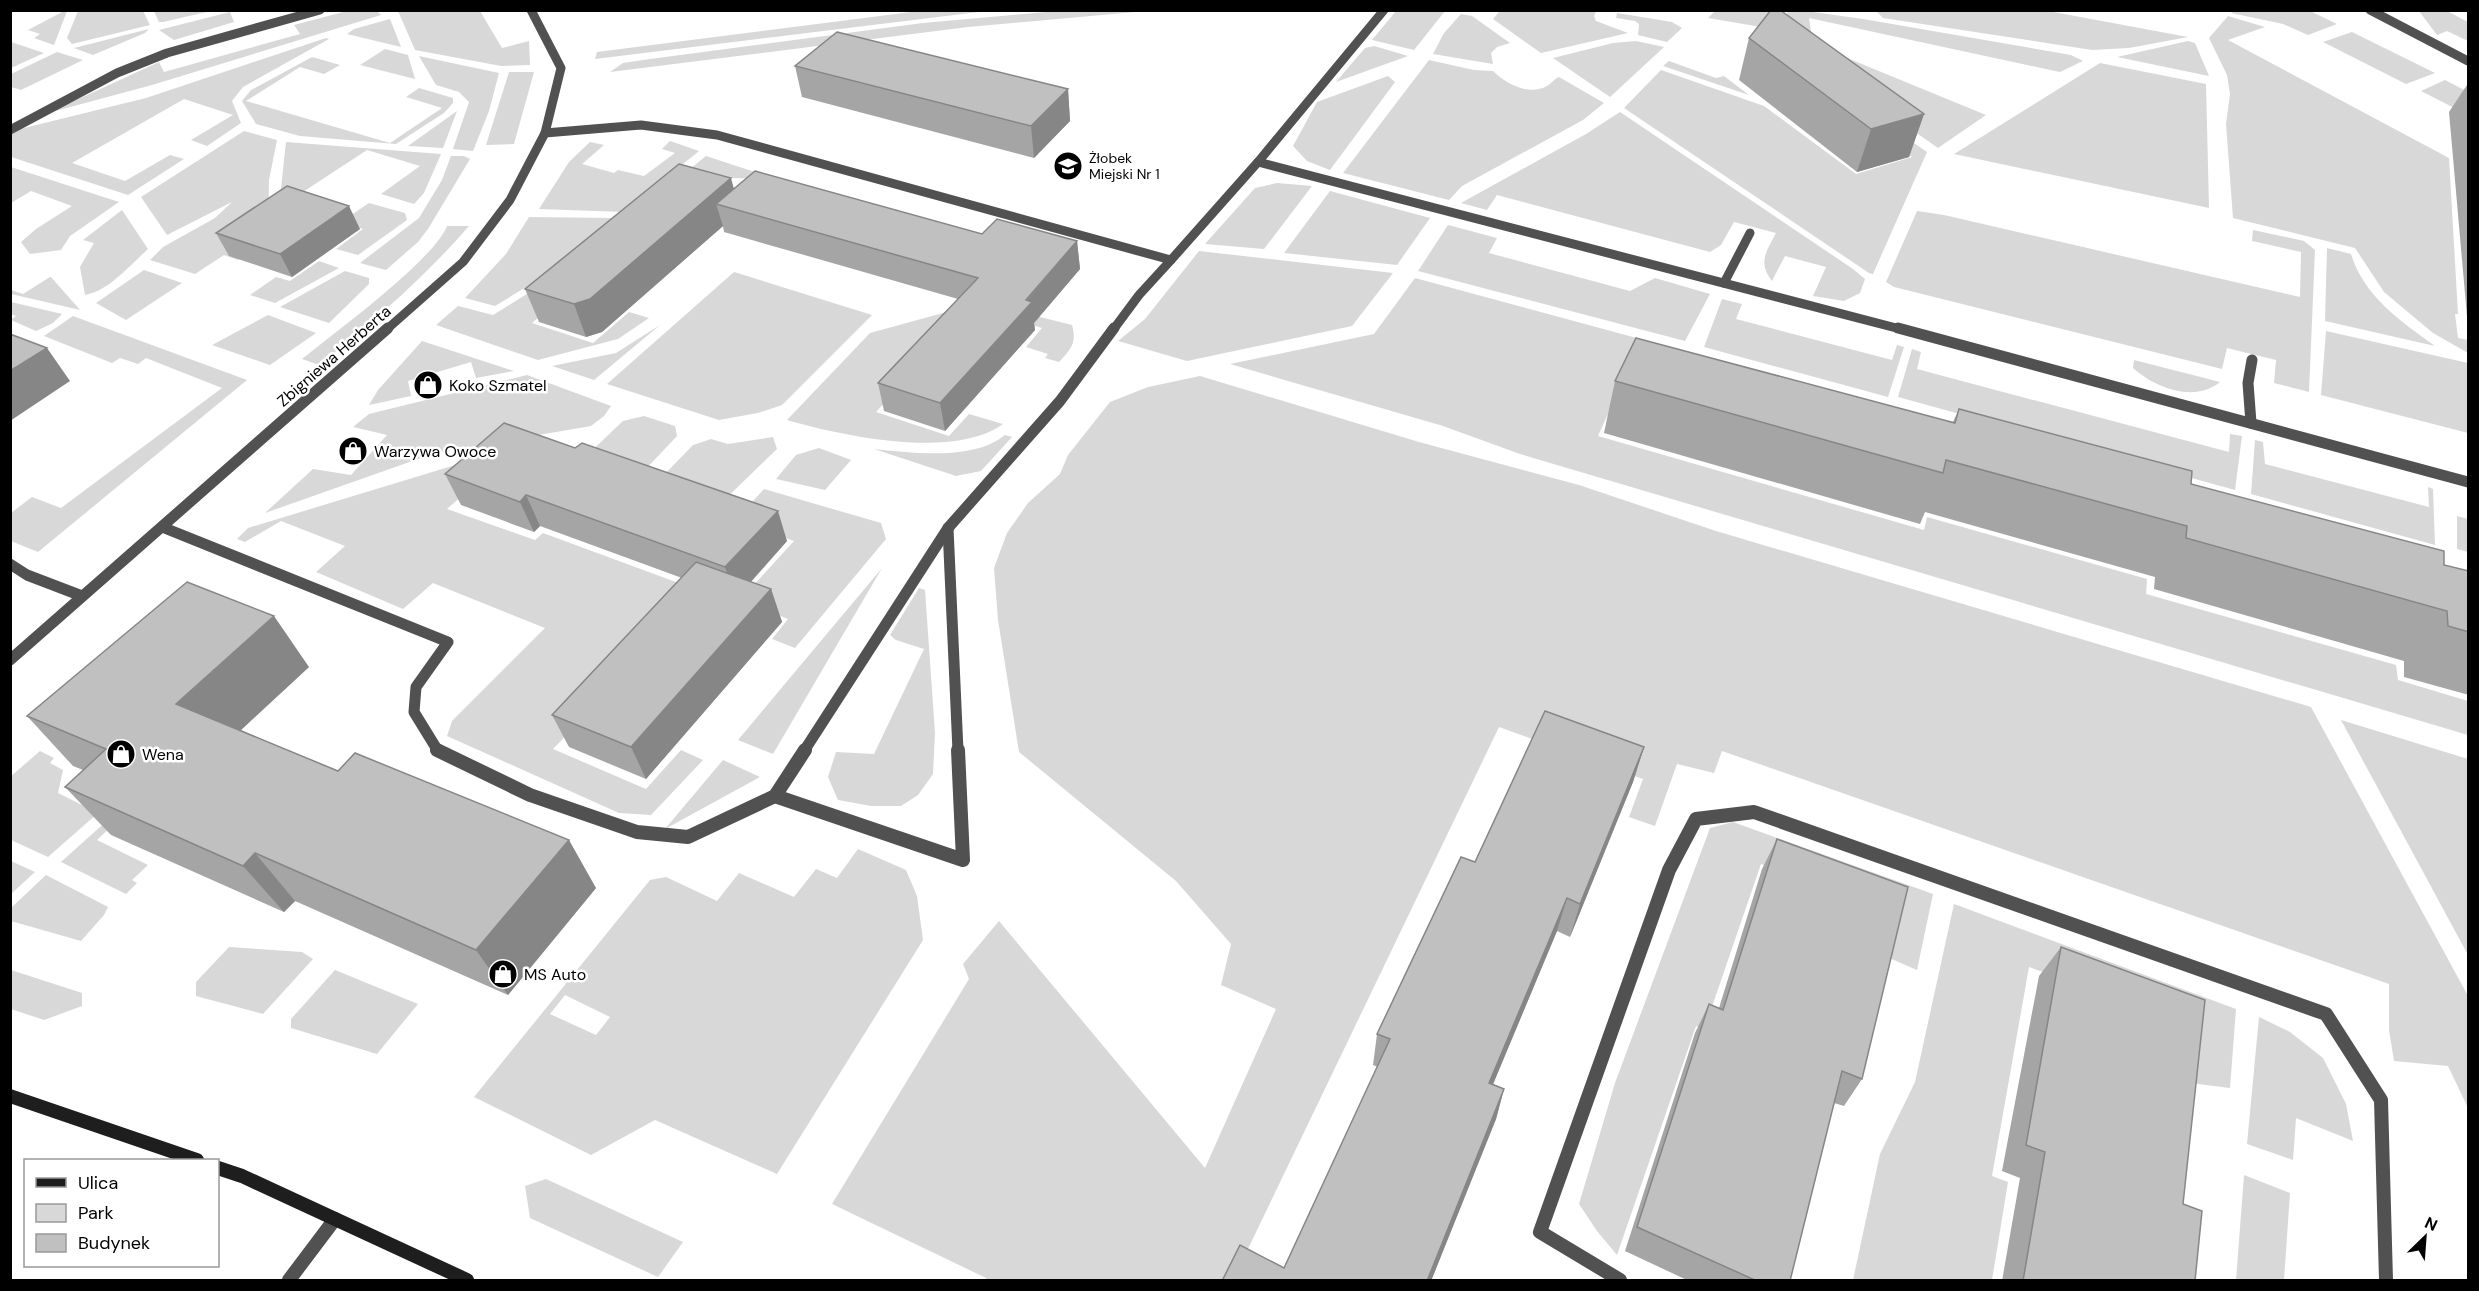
<svg xmlns="http://www.w3.org/2000/svg" width="2479" height="1291" font-family="'DM Sans',sans-serif">
<style>
.green{fill:#d8d8d8;fill-rule:evenodd}
.lines{fill:none;stroke-linecap:round;stroke-linejoin:round}
.lane-far2{stroke:#515151;stroke-width:9}
.lane-far1{stroke:#515151;stroke-width:11}
.lane{stroke:#515151;stroke-width:14}
.street-far1{stroke:#515151;stroke-width:9}
.street{stroke:#515151;stroke-width:11}
.secondary{stroke:#1e1e1e;stroke-width:14}
.wall{fill:#a5a5a5}
.shaded-wall{fill:#868686}
.building{fill:#c0c0c0;stroke:#868686;stroke-width:1.5}
.labels{text-anchor:middle;dominant-baseline:central;stroke-width:5;stroke-linejoin:round;paint-order:stroke}
.far-poi-label{font-size:14px;fill:#000;stroke:#fff;text-anchor:start}
.street-label{font-size:16px;fill:#000;stroke:#fff}
.poi-label{font-size:16px;fill:#000;stroke:#fff;text-anchor:start}
</style>
<rect width="100%" height="100%" fill="#fff"/>
<g class="green">
<path d="M64,11H67L54,45L34,38L40,34L28,30Z"/>
<path d="M78,11H143L150,25L72,44L67,38Z"/>
<path d="M154,11H211L163,22H159Z"/>
<path d="M347,11H377L381,15L152,85L48,113L159,62L164,72L300,34L294,25Z"/>
<path d="M398,11H480L502,48L529,41L530,65L501,66L415,50Z"/>
<path d="M919,11H987L595,59L597,52Z"/>
<path d="M1057,11H1146L968,27L610,72L623,63L650,59L923,23Z"/>
<path d="M1396,11L1443,10L1445,11L1414,50L1372,40Z"/>
<path d="M1500,11H1596L1594,16L1596,21L1628,33L1541,53L1493,19Z"/>
<path d="M1715,11H1770L1773,29L1708,18Z"/>
<path d="M1787,11H1806L1863,19L2071,55L2083,61L2060,72L1809,18L1813,44L1986,115L1938,148L1792,46Z"/>
<path d="M1876,11H2048L2188,37L2129,48L2092,50L1883,18Z"/>
<path d="M2235,11H2310L2337,24L2308,35L2283,24L2231,13Z"/>
<path d="M2419,11H2447L2468,22V41L2447,31L2437,35Z"/>
<path d="M230,12L234,22L174,40L159,30Z"/>
<path d="M1617,13L1672,22L1682,28L1667,42L1638,35L1639,24L1635,21L1616,18Z"/>
<path d="M1461,14L1472,16L1510,43L1497,47L1491,53L1493,64L1433,54L1444,33Z"/>
<path d="M2228,16L2265,27L2228,40L2449,158L2458,314H2455L2458,338L2468,340V353L2433,333L2384,292L2355,248L2233,218L2226,124L2230,94L2227,75L2209,38Z"/>
<path d="M390,19L401,47L347,34L354,29Z"/>
<path d="M149,29L145,33L93,55L74,48Z"/>
<path d="M2352,32L2435,73L2406,84L2323,42Z"/>
<path d="M326,38L329,39L243,87L232,101L241,123L207,146L191,140L233,115L184,99L72,163L125,181L170,155L184,159L128,195L11,157L10,133L16,130L146,98Z"/>
<path d="M1636,41L1664,47L1610,97L1553,58L1613,43Z"/>
<path d="M2188,41L2195,43L2209,76L2117,57Z"/>
<path d="M11,42L44,53L11,68Z"/>
<path d="M1374,46L1408,56L1336,82L1365,48Z"/>
<path d="M385,49L408,55L415,79L360,65Z"/>
<path d="M57,52L83,60L21,90L11,87V74Z"/>
<path d="M419,56L499,73L489,111L473,151L453,149L469,102L459,92L436,85Z"/>
<path d="M312,57L340,65L324,74L300,67L246,101L390,143L442,108L406,97L419,88L453,98V103L444,113L396,144L300,136L256,124L242,101L251,90Z"/>
<path d="M1429,60L1474,70L1493,71C1506,84 1529,96 1547,86C1552,83 1554,79 1559,77L1604,103L1583,120L1462,186L1449,200L1343,173Z"/>
<path d="M1669,61L1716,78L1724,76L1749,95L1663,66Z"/>
<path d="M2100,63L2206,84L2209,208L1954,154Z"/>
<path d="M1661,70L1764,106L1856,174L1912,157L1885,137L1899,133L1927,152L1873,274L1869,273L1624,108Z"/>
<path d="M509,72H534L514,144L486,145Z"/>
<path d="M1388,76L1395,82L1330,170L1307,161L1293,146L1317,102Z"/>
<path d="M2445,80L2468,92V115L2421,91Z"/>
<path d="M457,111L443,148L408,146Z"/>
<path d="M1620,112L1853,269L1865,279L1860,293L1844,301L1813,296L1826,267L1785,256L1772,281C1757,262 1767,251 1776,233L1734,222L1721,245L1710,252L1497,195L1487,210L1461,203L1586,134Z"/>
<path d="M244,131L277,140L269,180L268,240L238,260L224,255L195,274L150,260L163,247L215,218L232,202L167,235L141,197Z"/>
<path d="M670,141L699,151L624,212L539,209L569,162L590,142L604,145L582,164L614,173L618,170L644,176L675,153L662,149Z"/>
<path d="M286,142L441,154L424,193L414,204L381,194L420,166L367,150L280,207L277,225Z"/>
<path d="M451,156H464L470,159L428,229L418,242L386,270L360,263L419,218L442,180Z"/>
<path d="M706,156L776,179L680,177Z"/>
<path d="M11,167L119,202L70,236L61,250L30,254L21,242L36,229L72,206L31,191L11,203Z"/>
<path d="M1277,183L1312,186L1264,249L1205,244L1255,188Z"/>
<path d="M1330,191L1430,218L1397,265L1284,253Z"/>
<path d="M369,203L405,213L407,220L358,255L336,249L363,229L341,222Z"/>
<path d="M122,210L148,249C130,265 109,291 85,295L80,267L94,243L83,240Z"/>
<path d="M1917,211L1944,215L2300,297L2301,252L2252,241L2253,230L2304,241L2315,250L2309,392L2274,383L2276,360L2227,348L2222,369L1894,287L1886,282Z"/>
<path d="M529,217L617,218L551,272L495,306L465,298L506,254Z"/>
<path d="M1448,225L1497,238L1489,253L1630,291L1655,278L1710,294L1685,341L1418,271Z"/>
<path d="M447,226H469C424,278 373,322 319,365L302,359C334,333 434,260 447,226Z"/>
<path d="M642,231L532,323L593,343L629,312L649,318L618,339L538,360L436,325L458,306L493,315L570,267Z"/>
<path d="M2327,248L2351,254C2364,296 2400,321 2435,346L2325,321Z"/>
<path d="M1199,251L1393,273L1352,326L1187,361L1118,341L1145,319Z"/>
<path d="M319,261L339,268L275,303L250,295L276,277L290,281Z"/>
<path d="M144,270L182,283L126,320L96,303Z"/>
<path d="M345,271L369,278V284L329,323L280,307Z"/>
<path d="M734,272L872,315L782,405L758,413L719,420L607,384Z"/>
<path d="M50,277H51L80,310L11,294V290L23,294Z"/>
<path d="M1415,278L1681,350L1661,394L1622,383L1598,436L1924,530L1927,517L2147,579L2146,594L2396,665L2398,680L2468,701V735L1520,454L1443,426L1230,364L1374,334Z"/>
<path d="M1722,299L1742,304L1736,319L1892,360L1897,345L1904,347L1888,397L1704,347Z"/>
<path d="M11,302L62,314L53,323L36,331L11,320L16,316L11,314Z"/>
<path d="M972,305L1012,310L1072,325C1077,343 1071,349 1059,362L1045,358L1048,354L1026,347L1042,328L974,308L876,412L949,436L969,414L1003,424C954,460 842,436 787,420L870,333Z"/>
<path d="M268,315L316,333L270,365L212,345Z"/>
<path d="M73,316L247,380L38,552L11,541V513L32,497L61,508L222,388L146,358L138,364L120,358L112,363L44,336Z"/>
<path d="M660,325L594,380L552,366L616,353Z"/>
<path d="M2326,331L2468,363V433L2321,395Z"/>
<path d="M422,341L514,371L476,378L471,362L408,381L411,396L369,405L378,390Z"/>
<path d="M1912,349L1921,352L1917,369L2229,452L2230,434L2242,436L2235,490L1898,397Z"/>
<path d="M2134,360L2220,382C2195,403 2155,388 2133,368Z"/>
<path d="M527,375L611,406L604,416L591,426L435,453L265,513L313,469L351,475L387,435L353,427L369,414Z"/>
<path d="M1200,376L1419,442L1579,485L1716,531L2311,707L2468,996V1108L2448,1066L2394,1061L2389,1030V984L1722,751L1714,773L1677,764L1655,826L1629,817L1643,779L1499,727L1233,1280H986V1278L832,1204L969,979L963,964L999,921L1205,1168L1276,1009L1221,985L1231,944L1176,881L1019,752L998,620L994,568L1007,533L1028,503L1060,474L1068,455L1110,402L1148,387Z"/>
<path d="M644,416L675,426L677,436L642,473L582,460L623,421Z"/>
<path d="M1005,435L1012,437L981,471L956,476L874,449C913,453 973,461 1005,435Z"/>
<path d="M773,437L777,449L715,509L660,479L693,445L711,439L728,444Z"/>
<path d="M2255,440L2263,442L2265,464L2429,507L2428,487L2433,489L2435,545L2251,494Z"/>
<path d="M819,448L851,460L825,490L776,479L796,455Z"/>
<path d="M505,458L447,509L535,540L543,533L703,592L553,749L646,789L681,750L703,760L651,815L619,813L447,736L452,721L545,628L433,583L403,609L316,572L345,546L281,521L245,542L237,539L248,528L475,459Z"/>
<path d="M764,489L881,523L886,539L795,648L772,639L788,619L740,600L794,541L741,521L743,512Z"/>
<path d="M2457,516L2468,519V552L2457,549Z"/>
<path d="M882,568L773,754L738,740Z"/>
<path d="M919,588L925,590L935,733L933,774L918,795L901,806H871L838,800L828,777L836,752L874,754L924,649L896,640L890,635Z"/>
<path d="M2341,720L2468,759V955Z"/>
<path d="M40,751L54,758L50,763L63,770L58,793L98,813L48,857L11,840L10,777Z"/>
<path d="M723,760L760,777L665,829Z"/>
<path d="M110,818L117,821L97,840L148,865L132,880L137,883L126,894L61,862Z"/>
<path d="M1733,822L1933,894L1917,970L1887,957L1898,916L1761,864L1704,1030L1696,1026L1617,1255L1597,1231L1579,1204L1615,1083L1710,828Z"/>
<path d="M858,849L906,870L917,896L923,940L777,1174L655,1120L591,1155L474,1097L650,880L666,877L717,901L739,873L794,897L816,869L837,878ZM565,995L610,1017L596,1035L550,1014Z"/>
<path d="M11,861L35,872L11,894Z"/>
<path d="M46,875L108,907L104,915L81,941L11,921V908Z"/>
<path d="M1954,904L2236,1009L2230,1088L2198,1084L2181,1078L2185,1025L2029,967L1992,1176L2008,1182L1992,1280H1853L1880,1154L1915,1082Z"/>
<path d="M229,947L302,952L313,959L263,1014L196,996V982Z"/>
<path d="M11,970L82,993V1006L44,1020L11,1009Z"/>
<path d="M335,970L418,1004L377,1054L291,1028V1019Z"/>
<path d="M2259,1017L2290,1032L2323,1058L2346,1104L2353,1141L2296,1118L2293,1160L2247,1144Z"/>
<path d="M2244,1175L2290,1193L2284,1280H2236Z"/>
<path d="M546,1179L683,1242L658,1277L530,1218L525,1186Z"/>
</g>
<g class="lines">
<g class="lane-far2">
<path d="M2370,10L2468,61"/>
<path d="M545,133L641,125L717,135L1171,260L1258,162L1904,330"/>
<path d="M1258,162L1384,10"/>
<path d="M1724,283L1750,233"/>
<path d="M1113,330L1139,295L1171,260"/>
</g>
<g class="lane-far1">
<path d="M1898,328L2468,482"/>
<path d="M2251,423L2248,383L2252,360"/>
<path d="M162,527L448,642L416,687L414,712L438,751"/>
<path d="M948,528L958,751"/>
<path d="M10,564L27,575L82,596"/>
<path d="M804,751L948,528L1060,401L1114,328"/>
</g>
<g class="lane">
<path d="M437,750L530,795L637,832L688,837L775,796L805,750"/>
<path d="M775,796L963,860L958,750"/>
<path d="M289,1280L335,1219"/>
<path d="M1620,1280L1540,1232L1669,870L1696,819L1754,812L2326,1014L2381,1100L2386,1280"/>
</g>
<g class="street-far1">
<path d="M10,130L117,73L167,53L320,10"/>
<path d="M386,330L463,262L510,200L545,133L561,68L531,10"/>
</g>
<path class="street" d="M10,660L388,328"/>
<g class="secondary">
<path d="M10,1096L197,1160"/>
<path d="M218,1168L242,1176L467,1280"/>
</g>
</g>
<g class="wall">
<path d="M1749,38L1924,114L1909,157L1857,172L1739,80Z"/>
<path d="M795,66L1068,89L1070,121L1034,158L802,97Z"/>
<path d="M2469,82V339L2449,112Z"/>
<path d="M734,189L982,234L1077,241L1080,269L1034,323L1035,330L945,431L884,411L878,383L958,299L724,232L723,226L602,332L586,337L539,322L525,289Z"/>
<path d="M360,229L292,277L229,256L216,233Z"/>
<path d="M1615,381L1953,422L1959,409L2444,565L2469,571V695L2404,677V661L2154,589L2155,577L1925,512L1920,524L1604,433Z"/>
<path d="M445,474L787,541L751,582L771,589L782,622L646,779L569,747L552,715L682,578L540,526L534,532L461,505Z"/>
<path d="M309,667L241,730L596,888L508,995L295,901L284,912L111,835L65,787L83,770L73,766L27,716Z"/>
<path d="M1644,747L1633,782L1570,937L1557,931L1493,1084L1504,1089L1496,1119L1431,1281H1222L1284,1268L1378,1067L1373,1065L1377,1034Z"/>
<path d="M1777,839L1862,1079L1844,1106L1834,1103L1790,1281H1689L1625,1251L1695,1033L1709,1004L1719,1008L1762,869Z"/>
<path d="M2061,947L2183,1204L2195,1281H2002L2020,1178L2002,1171L2039,976Z"/>
</g>
<g class="shaded-wall">
<path d="M1068,89L1070,121L1034,158L1031,126Z"/>
<path d="M1924,114L1909,157L1857,172L1871,129Z"/>
<path d="M731,178L740,211L716,204L723,226L602,332L586,337L574,304Z"/>
<path d="M349,206L360,229L292,277L280,254Z"/>
<path d="M1077,241L1080,269L1034,323L1035,330L945,431L940,403Z"/>
<path d="M47,348L70,381L10,421V371Z"/>
<path d="M526,495L540,526L534,532L520,502Z"/>
<path d="M778,511L787,541L736,598L725,567Z"/>
<path d="M771,589L782,622L646,779L631,747Z"/>
<path d="M274,616L309,667L216,753L176,704Z"/>
<path d="M1644,747L1633,782L1570,937L1580,904Z"/>
<path d="M569,840L596,888L508,995L476,950Z"/>
<path d="M255,853L295,901L284,912L243,866Z"/>
<path d="M1567,898L1557,931L1481,1113L1489,1083Z"/>
<path d="M1504,1089L1496,1119L1431,1281H1427Z"/>
</g>
<g class="building">
<path d="M1771,10H1780L1924,114L1871,129L1749,38Z"/>
<path d="M837,32L1068,89L1031,126L795,66Z"/>
<path d="M679,164L731,178L590,299L574,304L525,289Z"/>
<path d="M755,171L982,234L997,219L1077,241L1026,300L1032,302L940,403L878,383L978,278L716,204Z"/>
<path d="M287,186L349,206L280,254L216,233Z"/>
<path d="M10,334L47,348L10,371Z"/>
<path d="M1636,338L1955,423L1959,409L2192,471L2191,484L2444,551V565L2469,571V632L2448,626L2447,611L2186,538L2187,526L1946,460L1943,473L1615,381Z"/>
<path d="M504,423L575,448L582,443L778,511L725,567L526,495L520,502L445,474Z"/>
<path d="M696,562L771,589L631,747L552,715Z"/>
<path d="M187,582L274,616L176,704L338,771L355,753L569,840L476,950L255,853L243,866L65,787L106,749L27,716Z"/>
<path d="M1545,711L1644,747L1580,904L1567,898L1489,1083L1504,1089L1427,1281H1222L1240,1245L1284,1268L1390,1039L1377,1034L1461,857L1475,862Z"/>
<path d="M1777,839L1908,887L1862,1079L1842,1071L1790,1281H1757L1637,1227L1709,1004L1723,1010Z"/>
<path d="M2061,947L2205,1000L2183,1204L2202,1211L2195,1281H2023L2045,1152L2026,1145Z"/>
</g>
<defs>
<g id="school-disc" transform="scale(1.5)"><circle r="9.5" fill="#000" stroke="#fff"/><path d="M0-5L7-2L0 1L-7-2ZM-4 1L0 2.5L4 1V4Q0 6-4 4Z" fill="#fff"/></g>
<g id="shop-disc" transform="scale(1.5)"><circle r="9.5" fill="#000" stroke="#fff"/><path d="M-5-2.5h2.3a2.7 3.5 0 0 1 5.4 0H5L5.5 6h-11ZM-1.5-2.5h3a1.5 2.3 0 0 0-3 0Z" fill="#fff"/></g>
</defs>
<g fill-rule="evenodd">
<use href="#school-disc" x="1068" y="166"/>
<use href="#shop-disc" x="428" y="385"/>
<use href="#shop-disc" x="353" y="451"/>
<use href="#shop-disc" x="121" y="754"/>
<use href="#shop-disc" x="503" y="974"/>
</g>
<g class="labels">
<g class="far-poi-label">
<text x="1089" y="158">Żłobek<tspan x="1089" dy="16">Miejski Nr 1</tspan></text>
</g>
<g class="street-label">
<text transform="translate(334 356) rotate(-41)">Zbigniewa Herberta</text>
</g>
<g class="poi-label">
<text x="449" y="385">Koko Szmatel</text>
<text x="374" y="451">Warzywa Owoce</text>
<text x="142" y="754">Wena</text>
<text x="524" y="974">MS Auto</text>
</g>
</g>
<rect width="2479" height="1291" fill="none" stroke="#000000" stroke-width="24"/>
<rect x="24" y="1159" width="195" height="108" fill="#ffffff" stroke="#999999" stroke-width="1.5"/>
<rect x="36" y="1178" width="30" height="9" fill="#1e1e1e" stroke="#999999" stroke-width="1.5"/>
<text x="78" y="1189" font-size="18" fill="#000000">Ulica</text>
<rect x="36" y="1204" width="30" height="18" fill="#d8d8d8" stroke="#999999" stroke-width="1.5"/>
<text x="78" y="1219" font-size="18" fill="#000000">Park</text>
<rect x="36" y="1234" width="30" height="18" fill="#c0c0c0" stroke="#999999" stroke-width="1.5"/>
<text x="78" y="1249" font-size="18" fill="#000000">Budynek</text>
<g transform="translate(2425 1237) rotate(25)" stroke="#ffffff" stroke-width="4.5" paint-order="stroke">
<path d="M0-4.5L10 22L0 15L-10 22Z" fill="#000000"/>
<text y="-9" font-size="16" font-weight="bold" text-anchor="middle" fill="#000000">N</text>
</g>
</svg>
